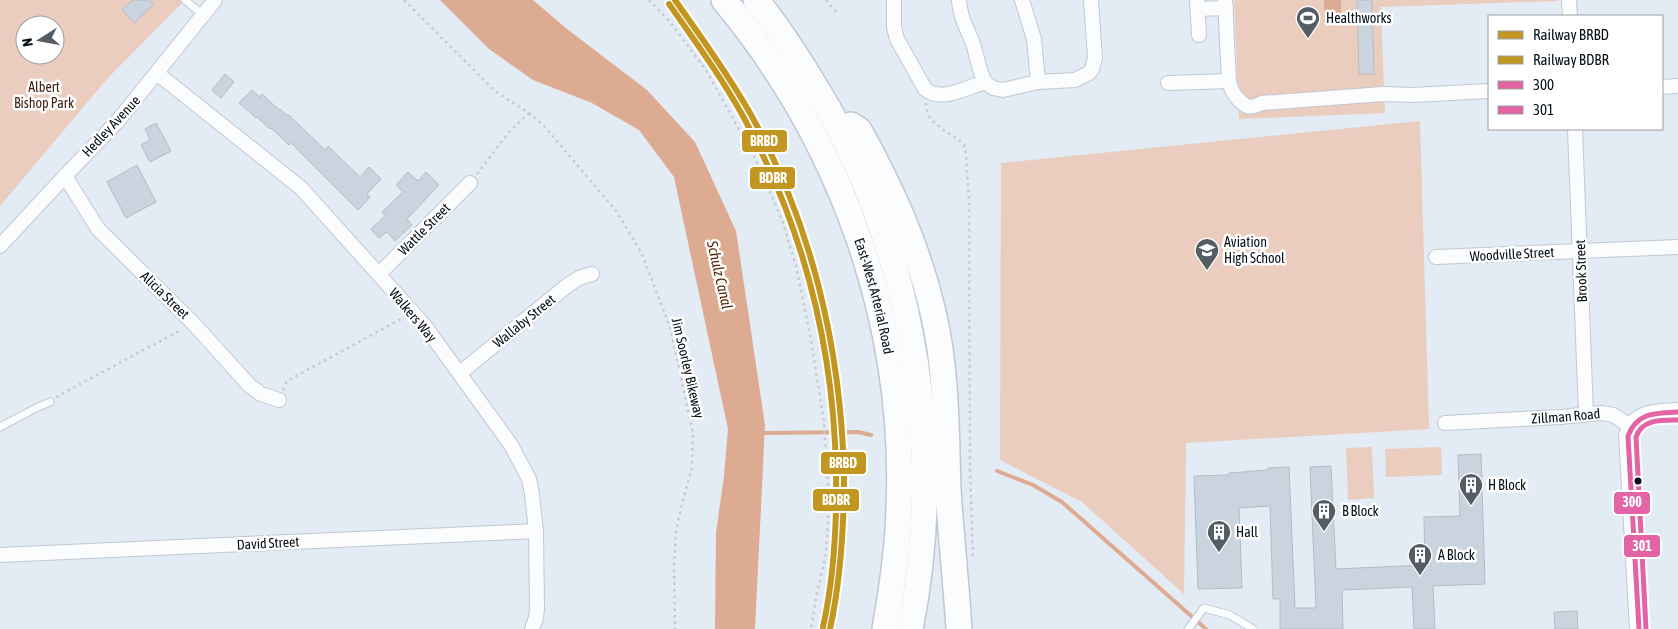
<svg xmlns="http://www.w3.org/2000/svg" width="1678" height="629" font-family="'Asap Condensed',sans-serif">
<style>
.green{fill:#ebcdbf;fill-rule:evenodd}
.water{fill:#ddab91}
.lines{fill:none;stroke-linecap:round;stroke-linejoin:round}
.stream{stroke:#ddab91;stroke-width:4}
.building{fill:#cad4df;stroke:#b4bbc4}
.service-casing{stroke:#c0c8d1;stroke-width:9}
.minor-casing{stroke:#c0c8d1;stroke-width:16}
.tertiary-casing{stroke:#c0c8d1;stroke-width:20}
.motorway-casing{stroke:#c0c8d1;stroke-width:28}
.path{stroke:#c7cacd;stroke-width:2.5;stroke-dasharray:2.5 4;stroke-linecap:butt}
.service{stroke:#fbfcfd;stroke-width:7}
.minor{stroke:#fbfcfd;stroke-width:14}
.tertiary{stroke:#fbfcfd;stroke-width:18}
.motorway{stroke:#fbfcfd;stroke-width:25}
.bus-1-casing{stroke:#fff;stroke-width:9}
.bus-2-casing{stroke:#fff;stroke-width:9}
.bus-1{stroke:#e463a4;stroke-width:5}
.bus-2{stroke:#e463a4;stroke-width:5}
.rail-1-casing{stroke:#fff;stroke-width:10}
.rail-2-casing{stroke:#fff;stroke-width:10}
.rail-1{stroke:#c19722;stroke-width:6}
.rail-2{stroke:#c19722;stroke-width:6}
.bus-dot{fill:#070f17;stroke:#fff;stroke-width:2}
.labels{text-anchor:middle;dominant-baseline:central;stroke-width:5;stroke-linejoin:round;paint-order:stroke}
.poi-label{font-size:14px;fill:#070f17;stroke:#fff;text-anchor:start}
.park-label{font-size:14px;fill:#402210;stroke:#fff}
.street-label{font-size:14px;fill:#070f17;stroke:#fff}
.water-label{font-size:15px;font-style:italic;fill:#562706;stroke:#fff}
.line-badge{stroke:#fff;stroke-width:2}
.badge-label{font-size:14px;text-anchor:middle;font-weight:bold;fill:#fff}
</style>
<rect width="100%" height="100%" fill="#e3ebf4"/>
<g class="green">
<path d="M0,0H185L107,79L0,206ZM25,25H55V55H25Z"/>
<path d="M1234,0H1558V1L1381,7L1385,113L1239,119Z"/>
<path d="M1420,121L1429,429L1186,443L1184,594L1082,502L1000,460L1001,163Z"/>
<path d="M1372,447L1374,498L1348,500L1346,448Z"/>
<path d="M1441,447L1442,475L1386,477L1385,449Z"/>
</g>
<g class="water">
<path d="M440,0H533L567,29L647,90L695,142L736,231L765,425L755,629H715L716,533L724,476L728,429L674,177L639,130L592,103L533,80L489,49Z"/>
<rect x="1324" y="0" width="17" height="22"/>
</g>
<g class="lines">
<g class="stream">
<path d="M761,433L858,432L871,435"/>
<path d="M997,471L1033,485L1062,502L1206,629"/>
</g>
</g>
<g class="building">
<path d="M133,0H149L153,5L134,23L122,10Z"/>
<path d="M1357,0H1372L1374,74H1359Z"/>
<path d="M225,74L234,82L221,98L212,90Z"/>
<path d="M252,90L260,97L262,94L279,110L280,109L288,116L289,115L325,150L328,146L360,177L369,167L381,179L367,194L370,197L358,210L291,143L289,145L271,128L270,129L257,117L256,118L239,103Z"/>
<path d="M156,123L171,151L150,162L141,145L150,140L145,129Z"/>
<path d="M137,165L156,202L126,218L107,182Z"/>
<path d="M408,172L418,181L426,172L439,185L407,219L412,225L395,241L387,232L379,238L371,229L385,216L382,212L403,192L396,185Z"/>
<path d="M1481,454L1485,584L1433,586L1435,629H1414L1412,587L1342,590L1343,629H1280V599H1273L1270,506L1239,508L1242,588L1198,589L1194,476L1229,475V473L1268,470V468L1289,467L1295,608H1316L1310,467L1331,466L1336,569L1425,565L1424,517L1460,516L1458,455Z"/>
<path d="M1577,611L1578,629H1555L1554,612Z"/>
</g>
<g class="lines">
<g class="service-casing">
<g id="service">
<path d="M185,0L203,15"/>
<path d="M0,427L38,407L50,402"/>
<path d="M1188,629L1204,608L1230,615L1253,629"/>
</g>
</g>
<g class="minor-casing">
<g id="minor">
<path d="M894,0V27L897,39L925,89C941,103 968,87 985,82L993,88L1003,90L1038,82L1075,80L1089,73L1092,69L1095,58L1091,0"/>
<path d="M959,0C960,17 966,26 972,41C977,54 978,69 985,82"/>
<path d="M1022,0L1034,39L1038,82"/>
<path d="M1197,0L1199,35"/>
<path d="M1225,0L1229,81C1231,90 1233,93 1239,100C1248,109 1251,108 1262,103L1383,94L1413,95L1489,91"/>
<path d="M1569,0L1570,16"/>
<path d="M1198,9L1226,8"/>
<path d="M158,74L301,188L425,326L511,445L529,479L532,494L536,531L537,609L536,618L532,629"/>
<path d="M1168,83L1229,81"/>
<path d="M1662,87L1678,86"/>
<path d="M1575,129L1586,414"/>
<path d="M65,176L98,229L193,323L250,386L261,394L279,400"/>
<path d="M0,246L65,176L117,122L215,0"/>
<path d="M1436,257L1678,247"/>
<path d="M379,274L470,183"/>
<path d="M460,373L568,285L579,278L592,274"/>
<path id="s1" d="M1445,423L1560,417L1602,413L1613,415L1632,427"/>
<path d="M0,555L536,531"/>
</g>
</g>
<g class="tertiary-casing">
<path id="tertiary" d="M1639,629L1628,436C1634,412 1658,413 1678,412"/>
</g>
<g class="motorway-casing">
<g id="motorway">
<path id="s2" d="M724,0C842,142 907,324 899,509C898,550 892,589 885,629"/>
<path d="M756,0C784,34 807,72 829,110C916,267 945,452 910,629"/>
<path d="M851,125L859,130C891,188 918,247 933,312C947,371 946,429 948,489C951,536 956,582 959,629"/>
</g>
</g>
<g class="path">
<path d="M404,0L496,92L529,113L544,126L617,212L642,254L671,330L693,434L692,467L681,508L676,531L674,566L675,629"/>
<path d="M649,0L670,22L706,70L756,160L782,220L796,266L811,340L824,422L829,503L826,554L817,593L811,629"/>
<path d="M826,0L838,14"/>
<path d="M926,103C926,124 947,130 961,142L964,145L966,154L969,200L970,467L973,559"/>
<path d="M477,174L510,131L529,113"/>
<path d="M283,390L287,381L403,318"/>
<path d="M56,397L181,330"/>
</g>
<use href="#service" class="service"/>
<use href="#minor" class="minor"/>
<use href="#tertiary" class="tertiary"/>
<use href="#motorway" class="motorway"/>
<g class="bus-1-casing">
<path id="bus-1" d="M1639,629L1628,436C1637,412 1656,413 1678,412"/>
</g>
<g class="bus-2-casing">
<path id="bus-2" d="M1646,629L1636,437C1642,419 1661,420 1678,420"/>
</g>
<use href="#bus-1" class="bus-1"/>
<use href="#bus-2" class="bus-2"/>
<g class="rail-1-casing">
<path id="rail-1" d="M675,0C701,37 728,74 750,113C812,224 841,349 844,475C844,527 841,578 830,629"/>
</g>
<g class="rail-2-casing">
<path id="rail-2" d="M669,4C695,41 722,78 744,118C804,229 834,348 836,473C837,525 834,577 823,627"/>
</g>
<use href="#rail-1" class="rail-1"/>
<use href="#rail-2" class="rail-2"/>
</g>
<defs>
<g id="stadium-pin" transform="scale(1.25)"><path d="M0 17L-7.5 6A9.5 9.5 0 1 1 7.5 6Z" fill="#545c64" stroke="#fff"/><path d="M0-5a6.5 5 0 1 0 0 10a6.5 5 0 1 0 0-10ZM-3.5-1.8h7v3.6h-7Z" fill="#fff"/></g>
<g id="school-pin" transform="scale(1.25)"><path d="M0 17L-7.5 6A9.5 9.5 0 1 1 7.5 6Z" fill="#545c64" stroke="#fff"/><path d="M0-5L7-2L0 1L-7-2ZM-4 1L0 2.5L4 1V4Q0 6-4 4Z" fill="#fff"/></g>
<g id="building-pin" transform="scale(1.25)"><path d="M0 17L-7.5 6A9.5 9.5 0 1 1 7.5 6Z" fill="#545c64" stroke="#fff"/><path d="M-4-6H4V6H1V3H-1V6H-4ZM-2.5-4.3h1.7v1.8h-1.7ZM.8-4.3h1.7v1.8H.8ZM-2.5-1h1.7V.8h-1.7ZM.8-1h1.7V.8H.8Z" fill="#fff"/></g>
</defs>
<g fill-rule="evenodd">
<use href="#stadium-pin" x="1308" y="18"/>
<use href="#school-pin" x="1207" y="250"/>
<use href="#building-pin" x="1471" y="485"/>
<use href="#building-pin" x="1324" y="511"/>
<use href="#building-pin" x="1219" y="532"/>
<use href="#building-pin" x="1420" y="555"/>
</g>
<circle class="bus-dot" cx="1638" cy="481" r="4.5"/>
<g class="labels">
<g class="poi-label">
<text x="1326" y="18">Healthworks</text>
<text x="1224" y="242">Aviation<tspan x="1224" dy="16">High School</tspan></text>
<text x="1488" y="485">H Block</text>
<text x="1342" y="511">B Block</text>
<text x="1236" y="532">Hall</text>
<text x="1438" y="555">A Block</text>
</g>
<g class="park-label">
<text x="44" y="87">Albert<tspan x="44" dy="16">Bishop Park</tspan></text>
</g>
<g class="street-label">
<text transform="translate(111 126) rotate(-47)">Hedley Avenue</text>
<text transform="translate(424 229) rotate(-45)">Wattle Street</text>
<text transform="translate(1512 254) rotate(-3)">Woodville Street</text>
<text transform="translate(1581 271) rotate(-92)">Brook Street</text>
<text transform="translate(165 295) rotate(44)">Alicia Street</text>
<text stroke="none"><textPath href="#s2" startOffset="335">East-West Arterial Road</textPath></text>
<text transform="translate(413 315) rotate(50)">Walkers Way</text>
<text transform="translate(524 321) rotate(-39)">Wallaby Street</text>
<text transform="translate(688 368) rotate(77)">Jim Soorley Bikeway</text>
<text stroke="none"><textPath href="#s1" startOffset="121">Zillman Road</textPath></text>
<text transform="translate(268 543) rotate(-3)">David Street</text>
</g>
<g class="water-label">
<text transform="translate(720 275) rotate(77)">Schulz Canal</text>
</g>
</g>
<g class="line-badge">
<rect x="741" y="129" width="47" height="24" rx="5" fill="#c19722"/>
<rect x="749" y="166" width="47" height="24" rx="5" fill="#c19722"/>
<rect x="820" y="451" width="47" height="24" rx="5" fill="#c19722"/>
<rect x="812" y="488" width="48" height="24" rx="5" fill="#c19722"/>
<rect x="1613" y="491" width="38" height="24" rx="5" fill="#e463a4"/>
<rect x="1623" y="534" width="38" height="24" rx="5" fill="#e463a4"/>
</g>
<g class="badge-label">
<text x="764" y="146">BRBD</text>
<text x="773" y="183">BDBR</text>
<text x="843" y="468">BRBD</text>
<text x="836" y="505">BDBR</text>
<text x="1632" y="507">300</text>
<text x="1642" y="551">301</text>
</g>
<rect x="1488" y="15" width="175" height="115" fill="#ffffff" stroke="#9c9fa2"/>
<rect x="1498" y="31" width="25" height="8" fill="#c19722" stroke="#9c9fa2"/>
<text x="1533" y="40" font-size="15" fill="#070f17">Railway BRBD</text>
<rect x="1498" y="56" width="25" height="8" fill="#c19722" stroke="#9c9fa2"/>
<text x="1533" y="65" font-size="15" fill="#070f17">Railway BDBR</text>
<rect x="1498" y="81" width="25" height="8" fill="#e463a4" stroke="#9c9fa2"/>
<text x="1533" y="90" font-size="15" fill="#070f17">300</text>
<rect x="1498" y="106" width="25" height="8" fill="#e463a4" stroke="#9c9fa2"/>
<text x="1533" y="115" font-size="15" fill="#070f17">301</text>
<g transform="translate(40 40) rotate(259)"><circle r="24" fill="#ffffff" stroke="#9c9fa2"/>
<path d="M0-4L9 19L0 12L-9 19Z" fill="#545c64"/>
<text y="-8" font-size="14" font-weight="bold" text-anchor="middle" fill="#070f17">N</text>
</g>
</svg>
